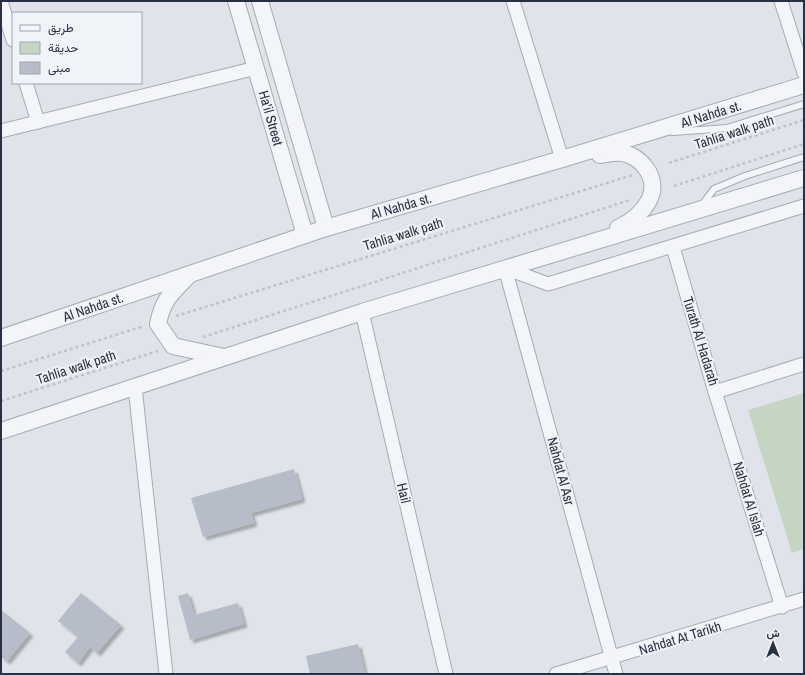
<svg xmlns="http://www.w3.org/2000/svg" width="805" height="675" font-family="'Archivo Narrow',Vazirmatn,sans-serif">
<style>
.green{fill:#c5d5c1}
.building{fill:#b7bdc8;filter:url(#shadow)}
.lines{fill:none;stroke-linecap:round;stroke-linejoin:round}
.service-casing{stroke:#a5abb5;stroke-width:8}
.minor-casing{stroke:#a5abb5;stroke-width:15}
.tertiary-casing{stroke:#a5abb5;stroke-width:18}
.path{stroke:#bec2c9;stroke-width:2.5;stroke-dasharray:3 3;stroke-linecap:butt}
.service{stroke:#f3f5f8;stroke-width:6}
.minor{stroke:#f3f5f8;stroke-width:13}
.tertiary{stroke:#f3f5f8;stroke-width:16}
.labels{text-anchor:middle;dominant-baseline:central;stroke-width:4;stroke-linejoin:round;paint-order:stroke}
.street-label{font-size:14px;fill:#273143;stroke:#f0f3f8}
</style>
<defs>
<filter id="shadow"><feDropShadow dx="3.5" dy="3.5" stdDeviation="1" flood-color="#0004"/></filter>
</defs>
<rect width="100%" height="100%" fill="#e0e4ea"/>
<path class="green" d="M804,393V549L792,553L748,410Z"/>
<g class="building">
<path d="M294,469L302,499L251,513L254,523L203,537L191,498Z"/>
<path d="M81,593L121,625L97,653L90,647L78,663L65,652L78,637L58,621Z"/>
<path d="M188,593L194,615L238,603L244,624L190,640L178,596Z"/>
<path d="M1,610L30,633L7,661L1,657Z"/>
<path d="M358,644L365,674H310L306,656Z"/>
</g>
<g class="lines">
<g class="service-casing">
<g id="service">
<path d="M673,132L727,128L804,104"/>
<path d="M702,205L714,189L745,176L804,157"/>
</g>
</g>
<g class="minor-casing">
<g id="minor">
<path d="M1,1L13,40"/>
<path d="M513,1L562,159"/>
<path d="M781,1L804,73"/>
<path d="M26,83L38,122"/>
<path d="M1,131L256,68"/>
<path d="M673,247L715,392L804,364"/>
<path d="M505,268L616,674"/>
<path d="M505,268L548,284L804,206"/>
<path d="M362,312L446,674"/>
<path d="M135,387L166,674"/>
<path d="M715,392L782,607"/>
<path d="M556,674L804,599"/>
</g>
</g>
<g class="tertiary-casing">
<g id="tertiary">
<path d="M236,1L305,235"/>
<path d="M260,1L326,228"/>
<path d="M600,155C607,154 615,152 622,153C631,154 640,160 645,167C665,192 641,217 618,228"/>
<path d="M188,276C171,294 163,299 158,324L173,346L224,357"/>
<path d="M1,338L326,228L562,159L804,85"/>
<path d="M1,431L362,312L804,178"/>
</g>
</g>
<g class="path">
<path d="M669,163L804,120"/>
<path d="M674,186L804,144"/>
<path d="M176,316L633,175"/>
<path d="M203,337L630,200"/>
<path d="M1,371L144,326"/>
<path d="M1,401L158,351"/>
</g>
<use href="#service" class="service"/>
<use href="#minor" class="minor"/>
<use href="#tertiary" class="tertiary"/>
</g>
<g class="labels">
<g class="street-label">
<text transform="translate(711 114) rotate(-17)">Al Nahda st.</text>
<text transform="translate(271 118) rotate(74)">Ha'il Street</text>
<text transform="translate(734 132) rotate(-18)">Tahlia walk path</text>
<text transform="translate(401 206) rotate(-16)">Al Nahda st.</text>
<text transform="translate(403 234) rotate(-17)">Tahlia walk path</text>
<text transform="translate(93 307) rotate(-19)">Al Nahda st.</text>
<text transform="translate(701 341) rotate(73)">Turath Al Hadarah</text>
<text transform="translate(76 367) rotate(-18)">Tahlia walk path</text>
<text transform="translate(561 471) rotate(75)">Nahdat Al Asr</text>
<text transform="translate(404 493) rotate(77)">Hail</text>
<text transform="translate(749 499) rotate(73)">Nahdat Al Islah</text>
<text transform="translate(680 638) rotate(-17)">Nahdat At Tarikh</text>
</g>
</g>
<rect width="805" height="675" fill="none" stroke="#273143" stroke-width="4"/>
<rect x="12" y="12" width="130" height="72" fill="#f0f3f8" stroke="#a0a5b0"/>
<rect x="20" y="25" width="20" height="6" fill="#f3f5f8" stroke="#a0a5b0"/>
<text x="48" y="32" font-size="12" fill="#273143">طريق</text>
<rect x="20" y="42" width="20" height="12" fill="#c5d5c1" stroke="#a0a5b0"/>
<text x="48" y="52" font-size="12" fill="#273143">حديقة</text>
<rect x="20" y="62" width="20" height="12" fill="#b7bdc8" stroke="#a0a5b0"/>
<text x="48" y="72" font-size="12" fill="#273143">مبنى</text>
<g transform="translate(773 643)" stroke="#f0f3f8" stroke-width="3" paint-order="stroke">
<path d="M0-3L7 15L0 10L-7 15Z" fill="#273143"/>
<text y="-6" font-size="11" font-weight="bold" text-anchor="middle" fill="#273143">ش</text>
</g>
</svg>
